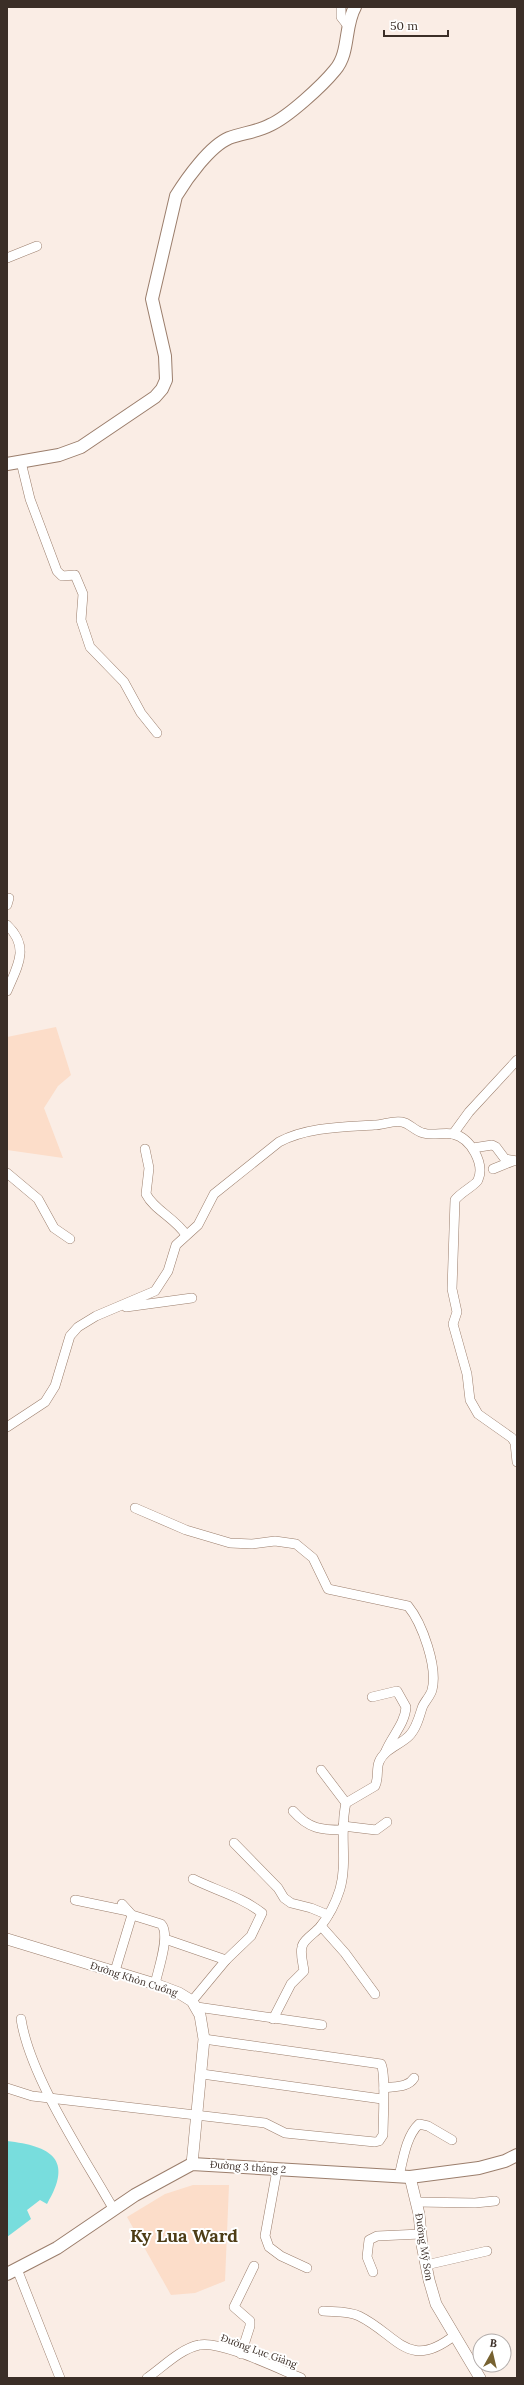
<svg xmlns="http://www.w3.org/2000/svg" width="524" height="2385" font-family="Lora,serif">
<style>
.built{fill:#fcddc9}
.water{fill:#78dddd}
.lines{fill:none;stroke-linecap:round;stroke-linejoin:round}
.minor-casing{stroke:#9b7e6c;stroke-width:10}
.tertiary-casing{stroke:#9b7e6c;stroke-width:12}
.secondary-casing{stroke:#9b7e6c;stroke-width:14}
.minor{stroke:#fff;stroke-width:9}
.tertiary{stroke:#fff;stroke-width:11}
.secondary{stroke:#fff;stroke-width:12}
.labels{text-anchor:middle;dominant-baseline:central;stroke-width:4;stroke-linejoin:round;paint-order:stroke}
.street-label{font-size:10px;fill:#3b2e27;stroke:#fff}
.town-label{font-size:18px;font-weight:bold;fill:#4d3d16;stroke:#fff}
</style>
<rect width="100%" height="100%" fill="#faede5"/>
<g class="built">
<path d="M56,1027L71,1075L58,1086L44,1108L63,1158L7,1150V1037Z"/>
<path d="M193,2185H229L225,2281L195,2293L171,2295L127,2217L165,2194Z"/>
</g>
<path class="water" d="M7,2141C51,2146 74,2159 47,2204L40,2200L27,2210L31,2219L7,2237Z"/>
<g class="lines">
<g class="minor-casing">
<g id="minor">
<path d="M341,7V17L348,26"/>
<path d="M7,258L37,246"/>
<path d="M21,462L30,499L57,571L62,576L75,575L83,594L81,620L90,647L124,682L141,713L157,733"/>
<path d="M7,905L9,898"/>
<path d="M7,925C30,947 18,965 7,991"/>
<path d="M453,1134L469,1112L517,1060"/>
<path d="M473,1148L492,1145L496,1147L505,1159L517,1161"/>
<path d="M145,1149L149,1168L146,1194C154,1210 175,1218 186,1235"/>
<path d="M493,1169L513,1161"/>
<path d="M7,1173L38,1199L54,1228L70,1239"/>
<path d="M126,1307L192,1298"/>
<path d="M7,1427L45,1402L55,1386L70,1336L78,1327L96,1316L155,1291L168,1271L176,1245L198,1225L214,1194L279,1142C307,1127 343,1127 374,1125C383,1125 393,1120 402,1122C409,1123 415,1131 423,1133C433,1136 444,1132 453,1134C471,1138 485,1164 478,1180C476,1185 461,1192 455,1200L452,1289L457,1312L453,1324L467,1374L470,1400L478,1414L512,1438L515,1443L517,1462"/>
<path d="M135,1508L186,1530L230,1543L252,1544L275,1541L296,1544L313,1558L328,1589L408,1606C422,1623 438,1667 432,1690C430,1697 424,1702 422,1708C419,1718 416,1729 409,1736C400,1745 384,1749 379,1762C376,1770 379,1778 375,1786L346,1803C339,1831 348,1861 340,1889C336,1902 329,1916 320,1927C315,1933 303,1940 302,1947C300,1954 303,1963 304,1971L291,1984L273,2019"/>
<path d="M372,1697L397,1691L406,1707C405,1724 391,1737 385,1753"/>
<path d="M321,1770L346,1803"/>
<path d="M293,1811C309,1829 321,1830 343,1830"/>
<path d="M343,1826L376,1830L387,1822"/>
<path d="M234,1843L278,1888L284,1898L291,1903L311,1908L328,1915"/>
<path d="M75,1900L128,1911"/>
<path d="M122,1904L132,1915L161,1924C171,1934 158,1970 155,1984"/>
<path d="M321,1926L345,1953L375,1994"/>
<path d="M165,1939L226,1960"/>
<path d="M115,1971L132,1915"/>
<path d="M192,2001L226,1960L251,1936L262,1913C242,1897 215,1890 193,1879"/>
<path d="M197,2007L322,2025"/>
<path d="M21,2019C30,2077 84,2157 114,2210"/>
<path d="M202,2074L382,2099"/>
<path d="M7,2088L32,2096L265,2123L285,2133L375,2142L379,2141L383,2135C383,2121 386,2073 381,2064L204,2039"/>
<path d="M384,2088C394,2086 408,2088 414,2078"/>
<path d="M277,2170L265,2236L269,2247L281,2256L307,2268"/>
<path d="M399,2176C403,2160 406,2136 419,2124L428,2126L452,2140"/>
<path d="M416,2202L475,2203L495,2201"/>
<path d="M426,2265L487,2251"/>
<path d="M17,2269L60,2378"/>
<path d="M373,2272L367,2257L369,2240L377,2236L421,2234"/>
<path d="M323,2311C334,2312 349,2311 359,2316C398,2335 408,2372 455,2335"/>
<path d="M241,2354L250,2326V2321L234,2307L254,2266"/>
<path d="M147,2378C163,2367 180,2349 199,2345C220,2340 279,2369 301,2378"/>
</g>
</g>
<g class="tertiary-casing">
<g id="tertiary">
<path d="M7,1939L155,1984L179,1993L192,2001L200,2015L204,2039L192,2164"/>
<path d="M410,2177L419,2214L422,2245L429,2280L436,2304L480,2378"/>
</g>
</g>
<g class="secondary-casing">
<g id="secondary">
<path d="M7,464L59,455L81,447L155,397L162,389L166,380L165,356L152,299L176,196C187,178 210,146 229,138C242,133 257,132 270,125C288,117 322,86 335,70C350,53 344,26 355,7"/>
<path d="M7,2274L57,2248L135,2195L192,2164L410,2177L479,2168L505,2161L517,2155"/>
</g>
</g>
<use href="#minor" class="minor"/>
<use href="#tertiary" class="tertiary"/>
<use href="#secondary" class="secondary"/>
</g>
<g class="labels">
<g class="street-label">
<text transform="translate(134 1979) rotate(18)">Đường Khòn Cuổng</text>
<text transform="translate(248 2167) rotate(4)">Đường 3 tháng 2</text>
<text transform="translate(424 2247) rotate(81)">Đường Mỹ Sơn</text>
<text transform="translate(259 2351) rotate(20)">Đường Lục Giàng</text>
</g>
<g class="town-label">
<text x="184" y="2235">Ky Lua Ward</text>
</g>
</g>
<rect width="524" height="2385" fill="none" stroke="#3b2e27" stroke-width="16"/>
<g transform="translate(492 2353) rotate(8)"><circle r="19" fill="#ffffff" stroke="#b1aba9"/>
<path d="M0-3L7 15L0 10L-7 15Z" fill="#776231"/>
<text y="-6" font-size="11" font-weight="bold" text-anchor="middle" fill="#3b2e27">B</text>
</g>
<path d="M384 30v6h64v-6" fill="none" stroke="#3b2e27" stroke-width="2"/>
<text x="390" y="30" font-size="12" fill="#3b2e27" stroke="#ffffff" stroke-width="3" paint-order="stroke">50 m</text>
</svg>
